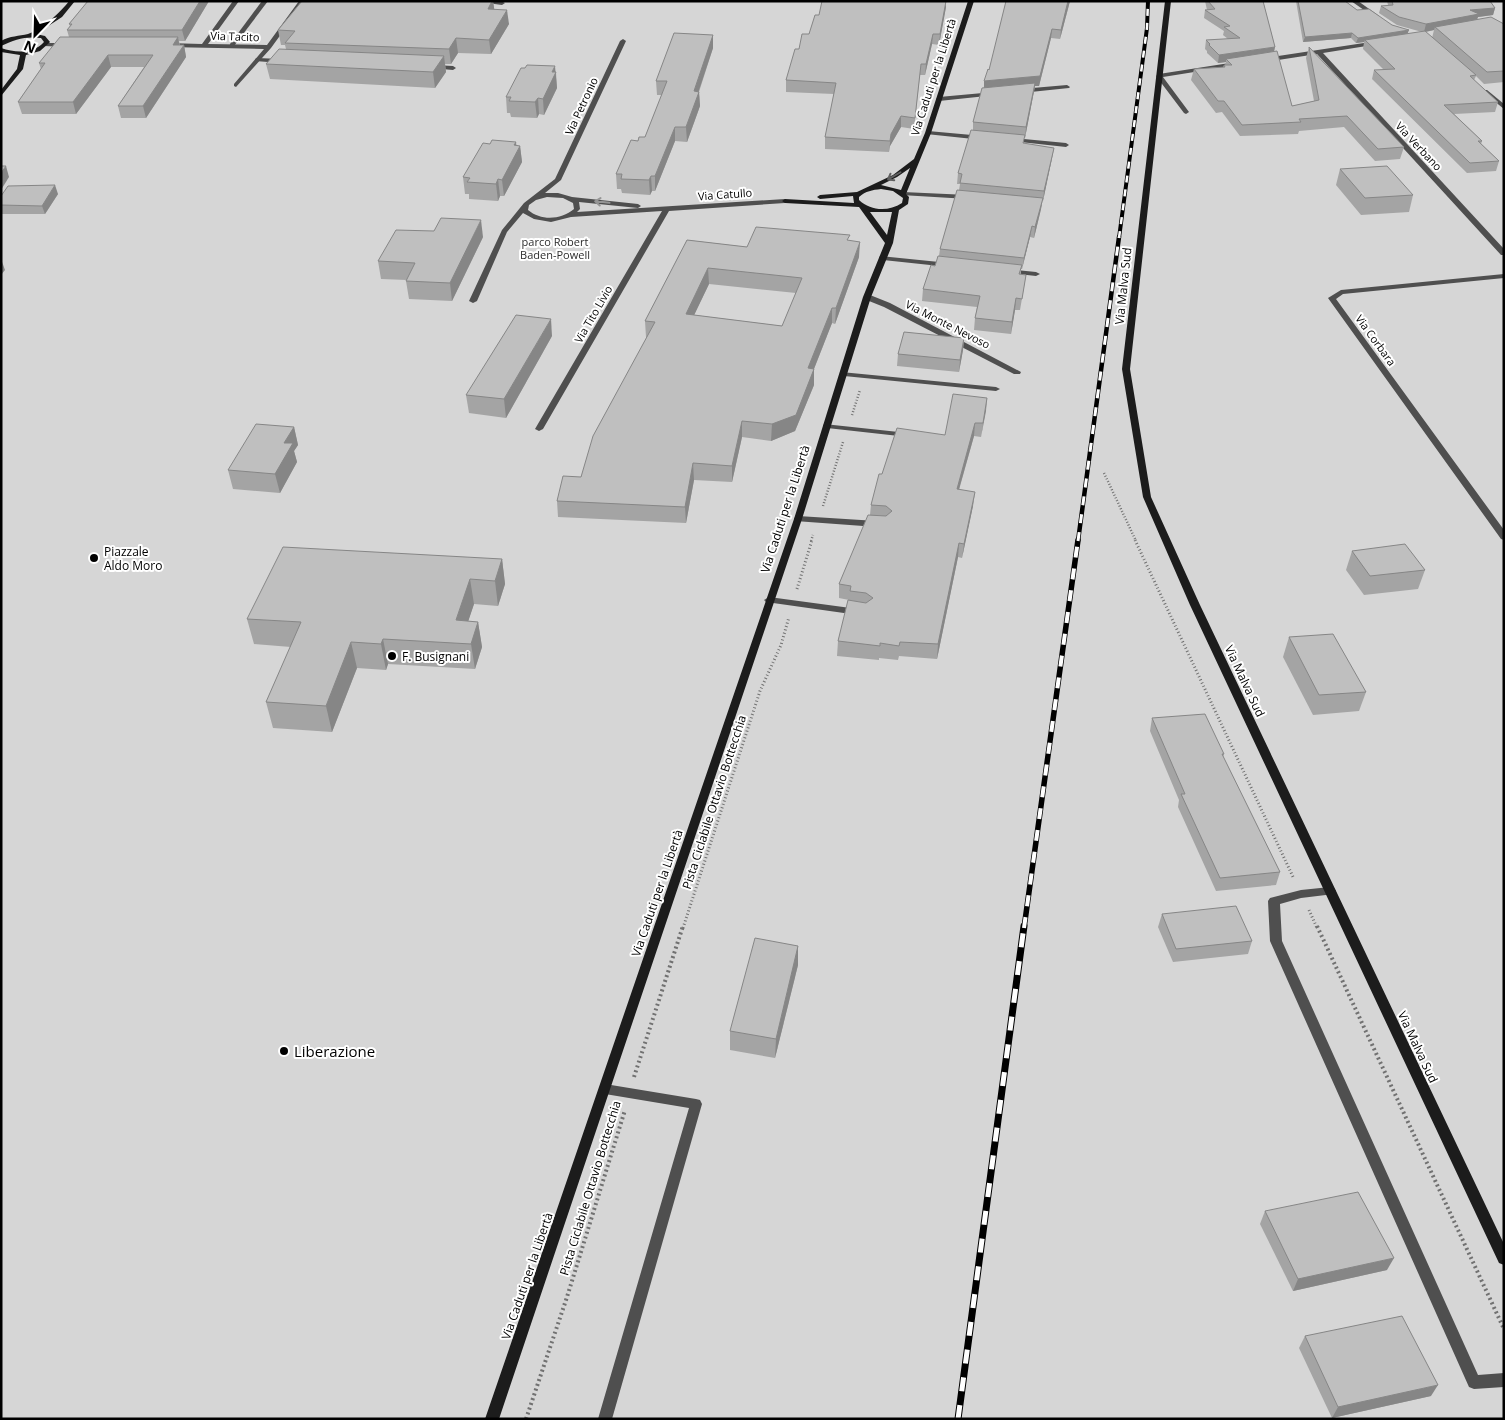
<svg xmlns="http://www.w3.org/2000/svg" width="1505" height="1420" font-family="'Open Sans',sans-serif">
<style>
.green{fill:#d6d6d6}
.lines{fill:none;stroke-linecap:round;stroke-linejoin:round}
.path-far2{stroke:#717171;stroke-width:2.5;stroke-dasharray:1 2;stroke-linecap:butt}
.path-far1{stroke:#717171;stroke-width:3;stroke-dasharray:1 2.5;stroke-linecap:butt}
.path{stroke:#717171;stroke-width:4;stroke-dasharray:2 3;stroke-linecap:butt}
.lane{fill:#4f4f4f;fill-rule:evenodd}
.street{fill:#4f4f4f;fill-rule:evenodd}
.secondary{fill:#1c1c1c;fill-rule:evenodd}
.rail-far3-casing{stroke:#000;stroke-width:4}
.rail-far2-casing{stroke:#000;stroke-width:4.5}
.rail-far1-casing{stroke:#000;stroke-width:5.5}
.rail-casing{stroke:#000;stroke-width:7}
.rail-far3{stroke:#fff;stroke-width:2.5;stroke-dasharray:7;stroke-linecap:butt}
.rail-far2{stroke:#fff;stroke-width:3;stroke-dasharray:9;stroke-linecap:butt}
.rail-far1{stroke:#fff;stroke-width:4;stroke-dasharray:11;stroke-linecap:butt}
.rail{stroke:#fff;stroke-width:5;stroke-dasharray:14;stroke-linecap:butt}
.wall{fill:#a4a4a4;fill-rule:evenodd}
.shaded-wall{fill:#868686}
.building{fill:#bfbfbf;stroke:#868686;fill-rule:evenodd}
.oneway{stroke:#606060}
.oneway2{stroke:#959595}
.poi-dot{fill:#000;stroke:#fff;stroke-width:2}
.labels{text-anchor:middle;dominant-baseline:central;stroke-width:4;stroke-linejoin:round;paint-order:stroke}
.far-street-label{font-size:11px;fill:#000;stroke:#fff}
.far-park-label{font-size:11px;fill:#2d2d2d;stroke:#fff}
.street-label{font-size:12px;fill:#000;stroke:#fff}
.poi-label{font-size:12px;fill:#000;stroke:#fff;text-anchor:start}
.near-poi-label{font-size:15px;fill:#000;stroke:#fff;text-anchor:start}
</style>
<rect width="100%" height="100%" fill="#fff"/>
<rect class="green" x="1" y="1" width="1503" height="1418"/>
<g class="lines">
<g class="path-far2">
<path d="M852,415L860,390"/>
<path d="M1104,473L1136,541"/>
<path d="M823,506L843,442"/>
<path d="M811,541L813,535"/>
</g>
<g class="path-far1">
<path d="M1135,540L1294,879"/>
<path d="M797,589L812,540"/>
<path d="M1309,910L1317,928"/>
<path d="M683,928L760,691L781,645L789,617"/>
</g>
<g class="path">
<path d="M1317,926L1504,1329"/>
<path d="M634,1077L683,926"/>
<path d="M526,1419L567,1297L625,1110"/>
</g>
<g class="lane">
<path d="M262,1H268L234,46H230V44Z"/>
<path d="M257,58L281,59L284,61L281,63L255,61V59Z"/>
<path d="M433,65L453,66L456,68L453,70L431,68L430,67Z"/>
<path d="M1330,887L1334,888L1336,891L1334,894L1301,898L1280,904L1282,941L1478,1375L1504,1373V1387L1474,1389L1469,1387L1270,941L1268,901L1270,898L1301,890Z"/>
<path d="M605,1084L696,1099L700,1100L702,1104L612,1419H598L689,1108L605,1094L601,1093L599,1089L601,1085Z"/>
</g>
<g class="street">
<path d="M233,1H239L208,44L267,45L299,1H305L271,48L236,87L234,86V84L264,49L167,47L164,45L167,43L202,44Z"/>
<path d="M472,1H501L505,3L502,5Z"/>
<path d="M1351,1H1358L1379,16L1374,17Z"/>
<path d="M623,39L626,41L561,180L545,193H558L572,197L638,204L641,206L638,208L579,202L580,209L577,212L785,199L788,201L785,203L669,211L543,429L539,431L535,429L662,211L571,217L551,222L534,219L523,213L507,232L477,301L473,303L469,301L502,230L524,203L555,179L620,41ZM547,197L563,198L573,203L574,209C561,220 541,221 528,210L529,205L536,200Z"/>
<path d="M1377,41L1380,43L1379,44L1323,53L1504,249V255H1501L1317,54L1265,62L1262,60L1265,58Z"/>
<path d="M46,43H67L70,45L67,47L44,46V44Z"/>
<path d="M1236,62L1238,63V65L1163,77L1189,112L1186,114L1184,113L1156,76L1159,74Z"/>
<path d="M1067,85L1070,87L1069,88L1021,93L1018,91L1021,89Z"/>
<path d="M1483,90H1487L1504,104V109L1483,92Z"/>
<path d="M994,92L997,94L996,95L939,101L936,99L939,97Z"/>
<path d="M928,131L983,136L986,138L983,140L926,134V132Z"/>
<path d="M1013,138L1066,143L1069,145L1066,147L1011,141L1010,140Z"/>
<path d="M903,192L968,195L971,197L968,199L901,195L900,194Z"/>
<path d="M880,256L949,263L953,265L949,267L883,260L879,258Z"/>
<path d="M1005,269L1036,272L1040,274L1036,276L1008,273H1005Z"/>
<path d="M1504,274V278L1343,294L1336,299L1504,530V540L1501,539L1328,298L1341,290Z"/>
<path d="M864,295H870L890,303L1021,372L1020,374H1014L884,307L864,299Z"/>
<path d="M841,372L996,387L1000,389L996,391L844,376H841Z"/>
<path d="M824,424L908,433L912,435L908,437L827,428L823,426Z"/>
<path d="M798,516L877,521L881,524L877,527L795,521L794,519L795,517Z"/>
<path d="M769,597L858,609L863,612L858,615L766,602L764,600Z"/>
</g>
<g class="secondary">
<path d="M69,1H75L62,17L36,34L45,36L50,42L49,43L40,51L26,55L23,69L1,96V90L17,69L20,55L1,52V48C16,53 33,54 44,42L41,38C26,36 15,39 1,46V41C10,36 19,36 28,34C41,30 61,12 69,1Z"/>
<path d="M968,1H974L931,133L906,194L909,197L908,204L899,210L893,243L871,297L802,519L499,1419H485L794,519L863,297L885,243L859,207L785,203L782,201L785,199L854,203L853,196L820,199L817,197L820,195L857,192L893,175L914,159L925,133ZM910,168L901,190L881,185L897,177ZM881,189L893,191L903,198L902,203C888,212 871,211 859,200V197C866,191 872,190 881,189ZM870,212H892L887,235Z"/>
<path d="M1165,1H1171L1130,369L1151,497L1200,605L1504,1244V1265L1499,1263L1190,605L1143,497L1122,369Z"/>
</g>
<g class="rail-far3-casing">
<path id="rail-far3" d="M1119,238L1147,28L1148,1"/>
</g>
<g class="rail-far2-casing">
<path id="rail-far2" d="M1078,541L1119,237"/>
</g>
<g class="rail-far1-casing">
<path id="rail-far1" d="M1024,928L1078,540"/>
</g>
<g class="rail-casing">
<path id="rail" d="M958,1419L1024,926"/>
</g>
<use href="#rail-far3" class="rail-far3"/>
<use href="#rail-far2" class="rail-far2"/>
<use href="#rail-far1" class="rail-far1"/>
<use href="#rail" class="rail"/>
</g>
<g class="wall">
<path d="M88,1H209L185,41H179L180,45H184L186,57L146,118H121L118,106L144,67H111L76,114H22L18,102L41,69L39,63L69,37L67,30L70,26L69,24Z"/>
<path d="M302,1H493L494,9L509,24L491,54L458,53L451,64H445L446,72L435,88L270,79L266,64L286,49L285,45H281L278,30Z"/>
<path d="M1070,1L1060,39L1051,38L1039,86H1035L1025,138H1024V144L1054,148L1052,158L1043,201H1042L1041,209L1034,238L1030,237L1022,269H1021V274L1026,275L1020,310H1015L1011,334L974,330L975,318L977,307L922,301L923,289L935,266L939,256L940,249L959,190L960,184H957L958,173L973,130V122L989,70Z"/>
<path d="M1205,1H1263L1275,47L1274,52L1292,106L1314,101L1306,58L1309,47L1404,147L1400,159L1375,161L1344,127L1299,131L1298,134L1240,136L1222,112L1216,113L1191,80L1194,69L1223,67L1224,65H1225L1226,62L1218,63L1207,53V51L1205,49L1206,40L1228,39L1223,35L1224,31L1204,18L1205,10H1207Z"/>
<path d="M1296,1H1345L1357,10L1392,25L1408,34L1422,32L1397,25L1379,13L1381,6L1388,5L1387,1H1490L1495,8L1493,15L1478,17L1477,19L1504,24V82L1484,84L1476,76L1474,80L1498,102L1495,112L1454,114L1482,141L1481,144L1499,161L1496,171L1467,173L1372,79L1374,70H1384L1363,49L1364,42L1356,43L1351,38L1303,42ZM1434,30L1432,38L1426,32Z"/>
<path d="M946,7L939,45L932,44L925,75H920L914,129L901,127L890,146L889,152L825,149V137L834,94L786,92V80L799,49L809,34L819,15Z"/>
<path d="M713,35V48L699,92L700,106L687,142L675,141L655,191H652L650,195L622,193L621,189H617L616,174L638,141L645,137L662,95H657L656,81Z"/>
<path d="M555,72H556L557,88L544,115L539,114L537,118L511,117L510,113H507L506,97Z"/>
<path d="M516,146H520L522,162L504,196H500L498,201L469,199V194H465L463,177Z"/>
<path d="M1340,169L1413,195L1409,212L1361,215L1336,185Z"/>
<path d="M58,194L45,214H1V196Z"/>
<path d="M483,237L452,301L409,299L406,281L407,280L381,279L378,261Z"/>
<path d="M687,240L747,247L849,241L859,257L835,324L832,323L814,369V385L795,431L771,441L742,437L732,482L694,480L686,523L558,517L557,501L581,477L647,337H646L645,321ZM709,284L796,293L782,326L694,315Z"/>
<path d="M552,336L506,418L469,413L466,395Z"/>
<path d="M964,338L963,350L959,372L897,366L898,354Z"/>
<path d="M987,398L981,437L974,436L959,490L973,506L962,558L958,557L937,659L899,656L898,660L879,658V660L837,656L838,641L849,600L839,598V584L870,515L871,505L882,474L945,435Z"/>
<path d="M294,427L298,445L294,451L297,462L280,493L233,489L228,470Z"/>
<path d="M1352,551L1425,570L1418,589L1364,595L1346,570Z"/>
<path d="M502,559L505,584L498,606L474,604L468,621L478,622L482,647L475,669L388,664L386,670L357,668L332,732L273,728L266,702L291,647L254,644L247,619Z"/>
<path d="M1289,637L1366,692L1359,711L1313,715L1283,657Z"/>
<path d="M1152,718L1224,754L1223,757L1280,872L1276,885L1216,891L1178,807L1179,800L1150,731Z"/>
<path d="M1162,914L1252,941L1248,954L1173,962L1158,927Z"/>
<path d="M798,946V965L775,1058L730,1050V1031Z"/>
<path d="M1265,1211L1387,1270L1293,1291L1260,1224Z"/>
<path d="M1305,1336L1431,1396L1332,1418L1299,1348Z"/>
</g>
<g class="shaded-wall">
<path d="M200,1H209L185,41L182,30Z"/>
<path d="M492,1H493L495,14L488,9Z"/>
<path d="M946,1V7L939,45L940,34Z"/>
<path d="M1068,1H1070L1060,39L1061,30Z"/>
<path d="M1495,8L1493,15L1478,17L1476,22L1435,27L1434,30L1424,32L1426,24L1470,10Z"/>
<path d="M507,10L509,24L491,54L489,40Z"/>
<path d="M1052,29L1051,38L1039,86H1035L1025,138L1026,127L984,91V81Z"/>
<path d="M1409,30L1407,35L1365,40L1364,42L1356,43L1358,38Z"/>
<path d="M1352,33L1351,38L1303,42L1305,37Z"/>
<path d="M933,34L932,44L925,75L926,64Z"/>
<path d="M713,35V48L694,105V91Z"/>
<path d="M178,37L180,49L173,45Z"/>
<path d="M456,38L458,53L451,64L449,49Z"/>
<path d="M184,45L186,57L146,118L143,106Z"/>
<path d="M1275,47L1273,55L1226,59V62L1218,63L1219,55Z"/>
<path d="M108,55L111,67L76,114L73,102Z"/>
<path d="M444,56L446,72L435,88L433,72Z"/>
<path d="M555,66L557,88L544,115L543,99L552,72Z"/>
<path d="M699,92L700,106L687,142L686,127Z"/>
<path d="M538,98L539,114L537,118L535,102Z"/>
<path d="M901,116V127L890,146L889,152L891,134Z"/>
<path d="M675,127V141L655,191V176Z"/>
<path d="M516,142L517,152L520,146L522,162L504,196L502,180L514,145Z"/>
<path d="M1054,148L1052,158L1043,201L1044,191Z"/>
<path d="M6,166L9,177L1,190V173Z"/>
<path d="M651,176L652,191L650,195L649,180Z"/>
<path d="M498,179L500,196L498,201L496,184Z"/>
<path d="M55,185L58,194L45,214L42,206Z"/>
<path d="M1043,198L1041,209L1034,238L1035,227Z"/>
<path d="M481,220L483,237L452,301L450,283Z"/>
<path d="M1032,226L1030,237L1022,269L1024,258Z"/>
<path d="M860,242L859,257L835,324L836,308Z"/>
<path d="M1,259L5,270L1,275Z"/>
<path d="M708,268L709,284L687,330L686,314Z"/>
<path d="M1016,298L1015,310L1011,334L1012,322Z"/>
<path d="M832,308V323L808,384V368Z"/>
<path d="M551,319L552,336L506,418L504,399Z"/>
<path d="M964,338L963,350L959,372L960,360Z"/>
<path d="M814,369V385L795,431L771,441L772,424Z"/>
<path d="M987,398L986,411L981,437L983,423Z"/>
<path d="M742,421V437L732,482V466Z"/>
<path d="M975,423L974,436L955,503L957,489Z"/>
<path d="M294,427L298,445L294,451L297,462L280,493L275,474L284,443Z"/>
<path d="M693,463L694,480L686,523L685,507Z"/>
<path d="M975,492L973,506L962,558L964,544Z"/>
<path d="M959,543L958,557L937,659L938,644Z"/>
<path d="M502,559L505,584L498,606L495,581Z"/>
<path d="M470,579L474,604L461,643L456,620Z"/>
<path d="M478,622L482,647L475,669L471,644Z"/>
<path d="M383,639L388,664L386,670L381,644Z"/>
<path d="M351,642L357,668L332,732L326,706Z"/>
<path d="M798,946V965L775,1058L776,1039Z"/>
<path d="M1394,1258L1387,1270L1293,1291L1298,1279Z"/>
<path d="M1438,1385L1431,1396L1332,1418L1338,1407Z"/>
</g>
<g class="building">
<path d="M88,1H200L182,30H67L72,24H69Z"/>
<path d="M302,1H492L488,9L507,10L489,40L456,38L449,49L285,43L295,31L278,30Z"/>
<path d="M822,1H946L940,34H933L926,64H921L915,118L901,116L891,134L890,141L825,137L836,83L786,80L795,49H799L802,34H809L815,15H819Z"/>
<path d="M1006,1H1068L1061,30L1052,29L1040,76L984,81L988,69L989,70Z"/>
<path d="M1208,1H1263L1275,47L1219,55L1209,45L1210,44L1206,40L1240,38L1224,27L1230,26L1205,10L1215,9Z"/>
<path d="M1298,1H1345L1357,10L1369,9L1392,25L1409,30L1358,38L1352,33L1305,37Z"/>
<path d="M1392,1H1490L1495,8L1470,10L1479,14L1426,24L1399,17L1381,6L1393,5Z"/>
<path d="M1491,17L1504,24V71L1487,72L1435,27Z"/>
<path d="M1425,31L1476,75L1470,76L1498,102L1444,105L1482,141H1478L1499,161L1470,163L1374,70L1395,69L1365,40Z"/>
<path d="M674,33L713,35L694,91L699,92L686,127H675L655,176H651L649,180L621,179L622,174H616L631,140L638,141L639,137H645L667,81H656Z"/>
<path d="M60,37H178L173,45H184L143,106H118L153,55H108L73,102H18L45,63H39Z"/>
<path d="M1309,47L1404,147L1378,149L1347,116L1299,119L1301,122L1242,125L1224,101H1218L1194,69L1225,67L1224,65H1232L1226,59L1277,51L1292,106L1319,100Z"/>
<path d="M279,49L444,56L433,72L266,64Z"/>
<path d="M527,65L555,66L552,72H556L543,99L538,98L535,102L509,101L511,97H506L521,68H525Z"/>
<path d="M1035,83L1026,127L973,122L982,88Z"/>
<path d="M971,130L1025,135L1023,143L1054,148L1044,191L960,183L962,174L958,173Z"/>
<path d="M492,140L516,142L514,145L520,146L502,180L498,179L496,184L467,182L470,178L463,177L483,143L490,144Z"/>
<path d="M1,166H6L1,173Z"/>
<path d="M1387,166L1413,195L1365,198L1340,169Z"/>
<path d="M55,185L42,206L1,205V196L8,186Z"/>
<path d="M957,190L1043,198L1035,227L1032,226L1024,258L940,249Z"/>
<path d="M441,218L481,220L450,283L406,281L415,263L378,261L396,230L434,231Z"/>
<path d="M756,227L850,235L847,240L860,242L836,308H832L808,368L814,369L796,415L772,424L742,421L732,466L693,463L685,507L557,501L563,476L581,477L593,436L655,322L645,321L687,240L747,247ZM708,268L802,278L782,326L686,314Z"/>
<path d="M938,256L1022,265L1019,274L1026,275L1022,299L1016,298L1012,322L975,318L980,296L923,289L931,265L935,266Z"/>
<path d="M516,315L551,319L504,399L466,395Z"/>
<path d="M904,332L964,338L960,360L898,354Z"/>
<path d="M953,394L987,398L983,423H975L957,489L975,492L964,544L959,543L938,644L900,642L899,646L880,643V646L838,641L848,600L866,603L873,598L866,593L850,591L851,586L839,584L868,515L886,516L892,511L886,506L871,505L879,474H882L897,428L945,435Z"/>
<path d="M256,424L294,427L284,443H293L275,474L228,470Z"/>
<path d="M1405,544L1425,570L1370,576L1352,551Z"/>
<path d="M283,547L502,559L495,581L470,579L456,620L478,622L471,644L383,639L381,644L351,642L326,706L266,702L301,622L247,619Z"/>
<path d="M1333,634L1366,692L1319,695L1289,637Z"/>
<path d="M1205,714L1224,754H1222L1280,872L1220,878L1181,794H1185L1152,718Z"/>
<path d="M1236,906L1252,941L1176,949L1162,914Z"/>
<path d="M755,938L798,946L776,1039L730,1031Z"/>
<path d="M1358,1192L1394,1258L1298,1279L1265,1211Z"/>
<path d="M1402,1316L1438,1385L1338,1407L1305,1336Z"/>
</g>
<defs><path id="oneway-shaft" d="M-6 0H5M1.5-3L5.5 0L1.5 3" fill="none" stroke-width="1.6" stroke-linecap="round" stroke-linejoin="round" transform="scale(1.25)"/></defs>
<use class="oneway" href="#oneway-shaft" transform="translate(894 176) rotate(150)"/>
<use class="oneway2" href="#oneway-shaft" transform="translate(602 202) rotate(-174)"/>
<g class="poi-dot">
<circle cx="94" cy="558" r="5"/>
<circle cx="392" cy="656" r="5"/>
<circle cx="284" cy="1051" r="5"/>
</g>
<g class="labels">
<g class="far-street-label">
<text transform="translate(235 36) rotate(2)">Via Tacito</text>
<text transform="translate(933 77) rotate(-72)">Via Caduti per la Libertà</text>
<text transform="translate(581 106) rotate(-65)">Via Petronio</text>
<text transform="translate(1419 146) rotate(47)">Via Verbano</text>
<text transform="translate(725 194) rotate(-4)">Via Catullo</text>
<text transform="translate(593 314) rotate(-60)">Via Tito Livio</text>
<text transform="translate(948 324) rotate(27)">Via Monte Nevoso</text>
<text transform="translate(1376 340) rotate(54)">Via Corbara</text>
</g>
<g class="far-park-label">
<text x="555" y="241">parco Robert<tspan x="555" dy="13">Baden-Powell</tspan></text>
</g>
<g class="street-label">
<text transform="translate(1123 286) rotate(-84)">Via Malva Sud</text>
<text transform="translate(785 509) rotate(-72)">Via Caduti per la Libertà</text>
<text transform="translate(1245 681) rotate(65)">Via Malva Sud</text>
<text transform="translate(714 802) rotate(-72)">Pista Ciclabile Ottavio Bottecchia</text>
<text transform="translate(657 893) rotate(-71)">Via Caduti per la Libertà</text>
<text transform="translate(1418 1047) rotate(65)">Via Malva Sud</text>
<text transform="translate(590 1188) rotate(-73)">Pista Ciclabile Ottavio Bottecchia</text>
<text transform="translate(527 1276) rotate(-71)">Via Caduti per la Libertà</text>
</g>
<g class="poi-label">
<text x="104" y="551">Piazzale<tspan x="104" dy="14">Aldo Moro</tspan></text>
<text x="402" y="656">F. Busignani</text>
</g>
<g class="near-poi-label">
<text x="294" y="1051">Liberazione</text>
</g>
</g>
<rect width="1505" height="1420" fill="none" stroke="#000000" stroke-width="5"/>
<g transform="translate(35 35) rotate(203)" stroke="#ffffff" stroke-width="4" paint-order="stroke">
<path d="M0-4L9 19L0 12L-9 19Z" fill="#000000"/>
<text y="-8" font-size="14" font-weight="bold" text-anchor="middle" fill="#000000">N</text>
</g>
</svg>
